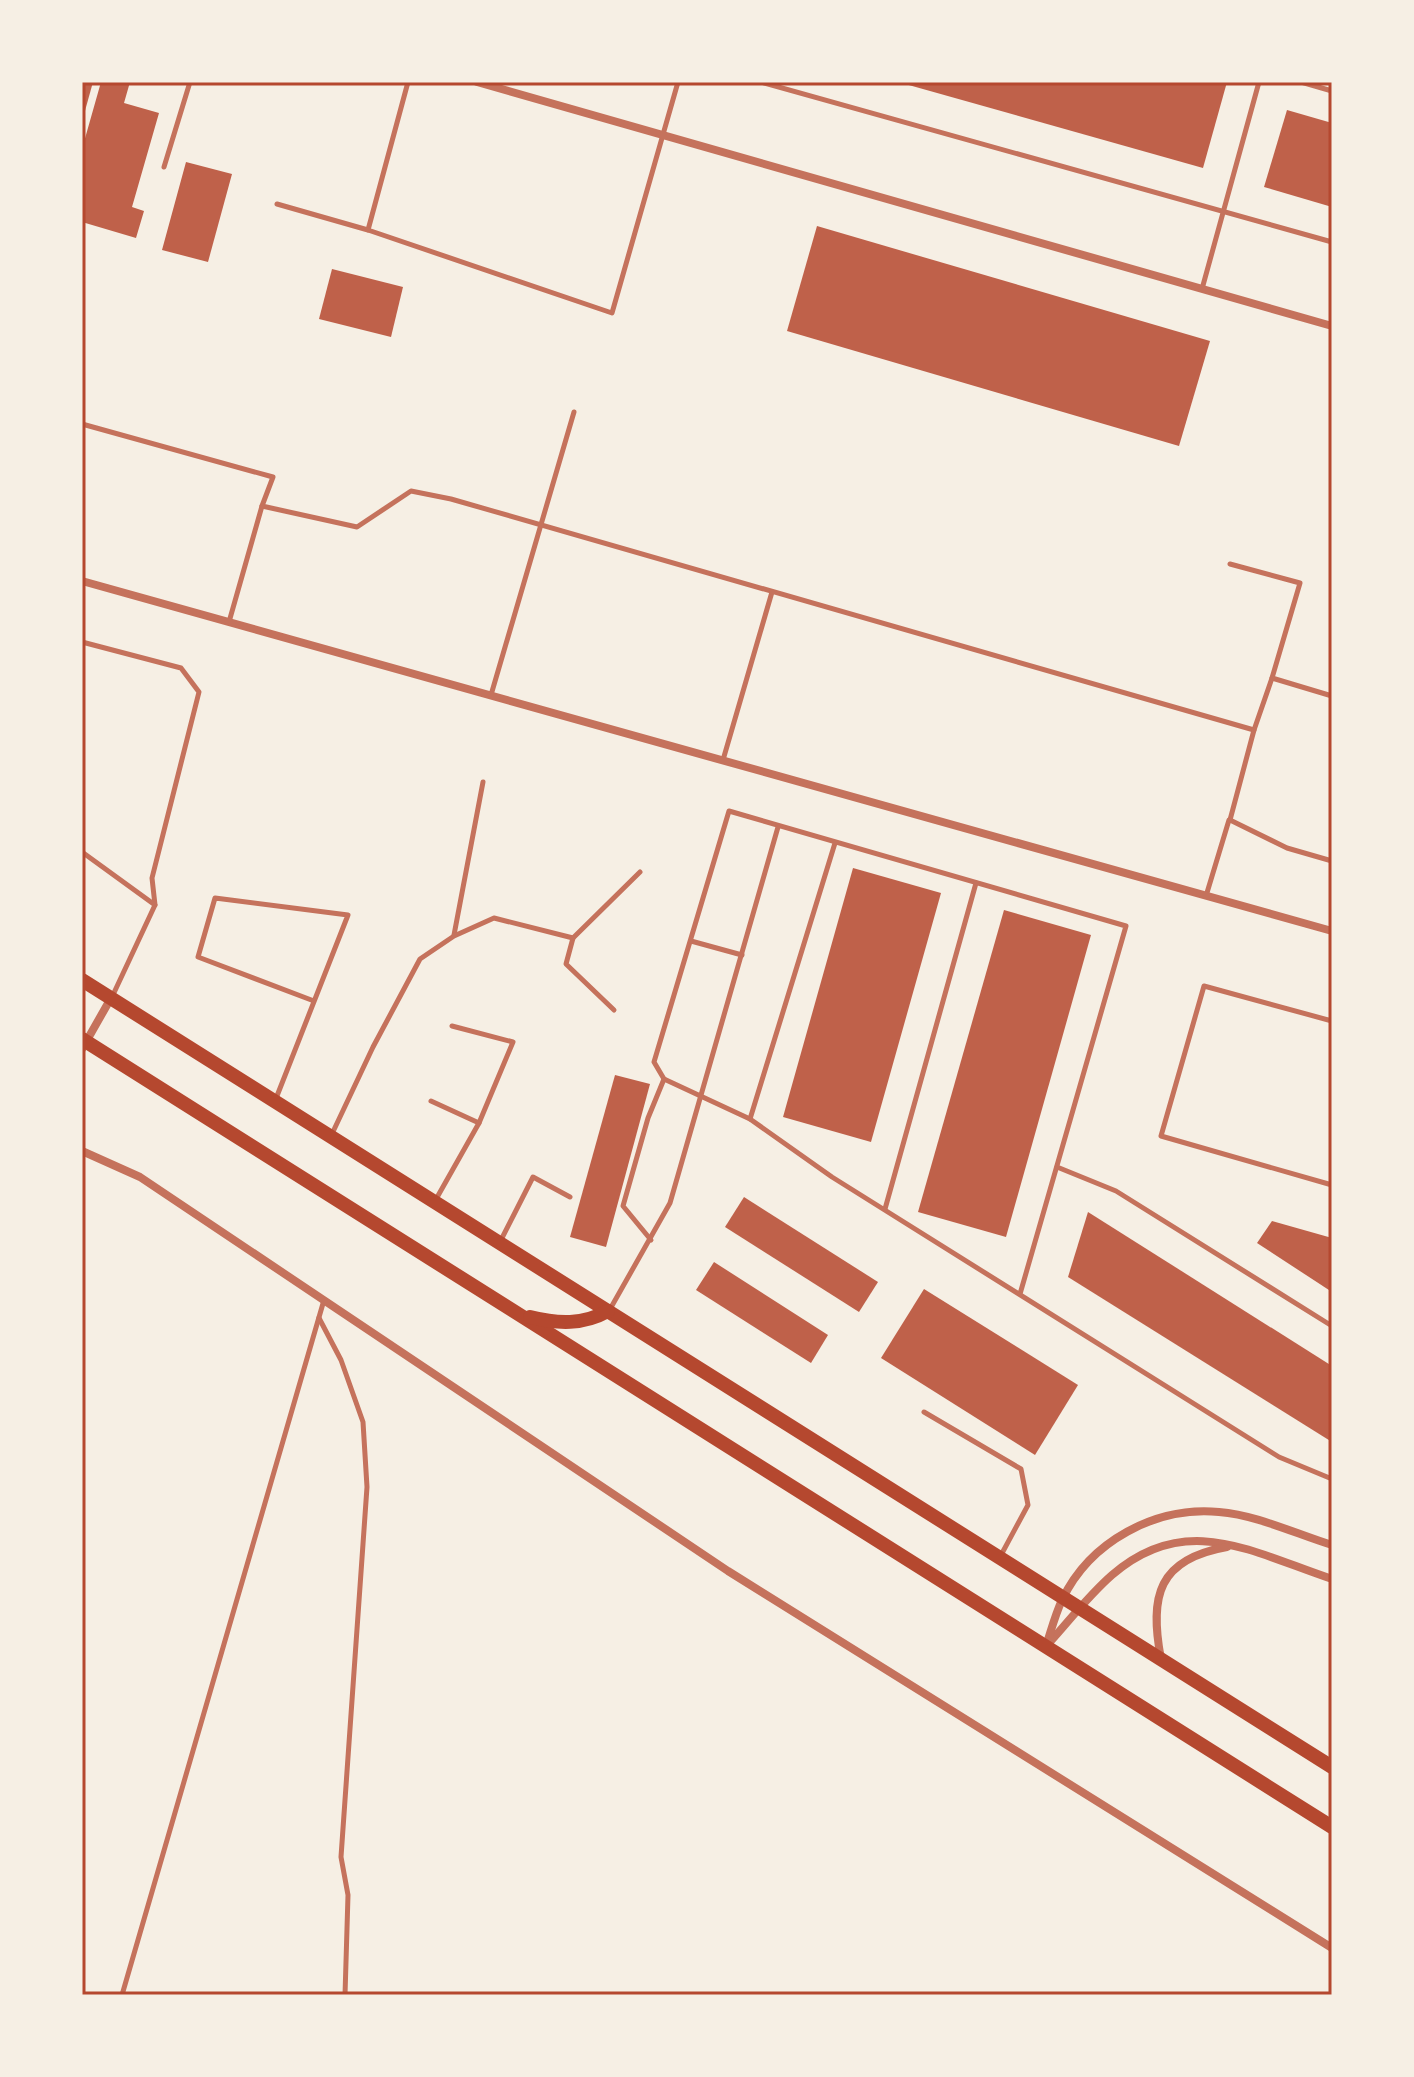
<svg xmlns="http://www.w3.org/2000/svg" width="1414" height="2077" font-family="Manrope,sans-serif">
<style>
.building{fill:#bf614a}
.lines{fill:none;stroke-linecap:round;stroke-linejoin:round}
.service{stroke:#c5725c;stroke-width:5}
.minor{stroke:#c5725c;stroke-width:8}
.primary{stroke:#b5482f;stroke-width:14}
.neatline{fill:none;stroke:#b5482f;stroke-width:3}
</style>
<rect width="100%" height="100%" fill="#f6efe4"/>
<g class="building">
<path d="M82,82H93L83,118H82Z"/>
<path d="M101,82H130L124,103L159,113L132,207L144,211L136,238L82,222V149Z"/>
<path d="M898,82H1227L1203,168Z"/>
<path d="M1287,110L1332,123V207L1264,187Z"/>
<path d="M186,162L232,174L208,262L162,250Z"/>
<path d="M817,226L1210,341L1179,446L787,331Z"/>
<path d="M332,269L403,287L391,337L319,319Z"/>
<path d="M853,868L941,893L871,1142L783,1117Z"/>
<path d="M1004,910L1091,935L1006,1237L918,1212Z"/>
<path d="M615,1075L650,1084L606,1247L570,1237Z"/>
<path d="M744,1197L878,1282L859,1312L725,1227Z"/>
<path d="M1088,1212L1332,1366V1442L1068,1277Z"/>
<path d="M1272,1221L1332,1238V1292L1257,1243Z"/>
<path d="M714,1262L828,1335L811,1363L696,1290Z"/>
<path d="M924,1289L1078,1385L1035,1455L881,1358Z"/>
</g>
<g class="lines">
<g class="service">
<path d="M408,82L368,230L612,313L678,82"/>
<path d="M761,82L1332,242"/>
<path d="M1301,82L1332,91"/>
<path d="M164,167L190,82"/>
<path d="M277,204L368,230"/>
<path d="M1202,289L1259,82"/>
<path d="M82,424L273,477L262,506L357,527L411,491L451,499L1254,730"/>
<path d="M1230,564L1300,583L1272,678"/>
<path d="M229,622L262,506"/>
<path d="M82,642L181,668L199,692L152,878L155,905"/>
<path d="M491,695L574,412"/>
<path d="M1332,696L1272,678L1254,730L1230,820L1287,848L1332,861"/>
<path d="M723,760L772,592"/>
<path d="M82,852L155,905L112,997"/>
<path d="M1206,896L1229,820"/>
<path d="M454,935L483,782"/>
<path d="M573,938L566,964L614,1010"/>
<path d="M691,941L742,955"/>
<path d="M1332,1021L1204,986L1161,1136L1332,1185"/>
<path d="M275,1101L348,915L215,898L198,957L314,1001"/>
<path d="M431,1101L479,1123"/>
<path d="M750,1119L835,843"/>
<path d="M331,1136L373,1047L420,959L454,936L494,918L573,938L640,872"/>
<path d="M1057,1167L1116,1191L1332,1326"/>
<path d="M435,1201L479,1123L513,1042L452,1026"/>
<path d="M885,1209L976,883"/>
<path d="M651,1240L623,1206L648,1118L664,1079"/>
<path d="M500,1242L533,1177L570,1197"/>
<path d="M1020,1294L1126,926L729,811L654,1062L664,1079L750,1119L832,1177L1279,1457L1332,1479"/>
<path d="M609,1311L670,1203L778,827"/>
<path d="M319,1318L341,1360L363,1422L367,1487L341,1857L348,1895L345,1995"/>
<path d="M924,1412L1021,1469L1028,1505L1000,1557"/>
<path d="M122,1995L324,1300"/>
</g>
<g class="minor">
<path d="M477,82L1332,326"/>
<path d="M82,581L1332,931"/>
<path d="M82,1049L111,998"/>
<path d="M82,1151L140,1177L728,1571L1332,1948"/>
<path d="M1049,1643C1069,1621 1089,1595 1112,1575C1186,1511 1251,1552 1332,1579"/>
<path d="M1046,1646C1051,1631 1055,1615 1062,1600C1090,1541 1156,1506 1219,1512C1257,1515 1296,1534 1332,1545"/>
<path d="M1161,1659C1149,1596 1158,1559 1227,1547"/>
</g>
<g class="primary">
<path d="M82,980L1332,1767"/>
<path d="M82,1039L1332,1827"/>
<path d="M530,1317C558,1324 583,1325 608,1311"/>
</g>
</g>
<rect width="1414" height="2077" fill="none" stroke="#f6efe4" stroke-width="168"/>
<rect x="84" y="84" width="1246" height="1909" class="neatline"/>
</svg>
